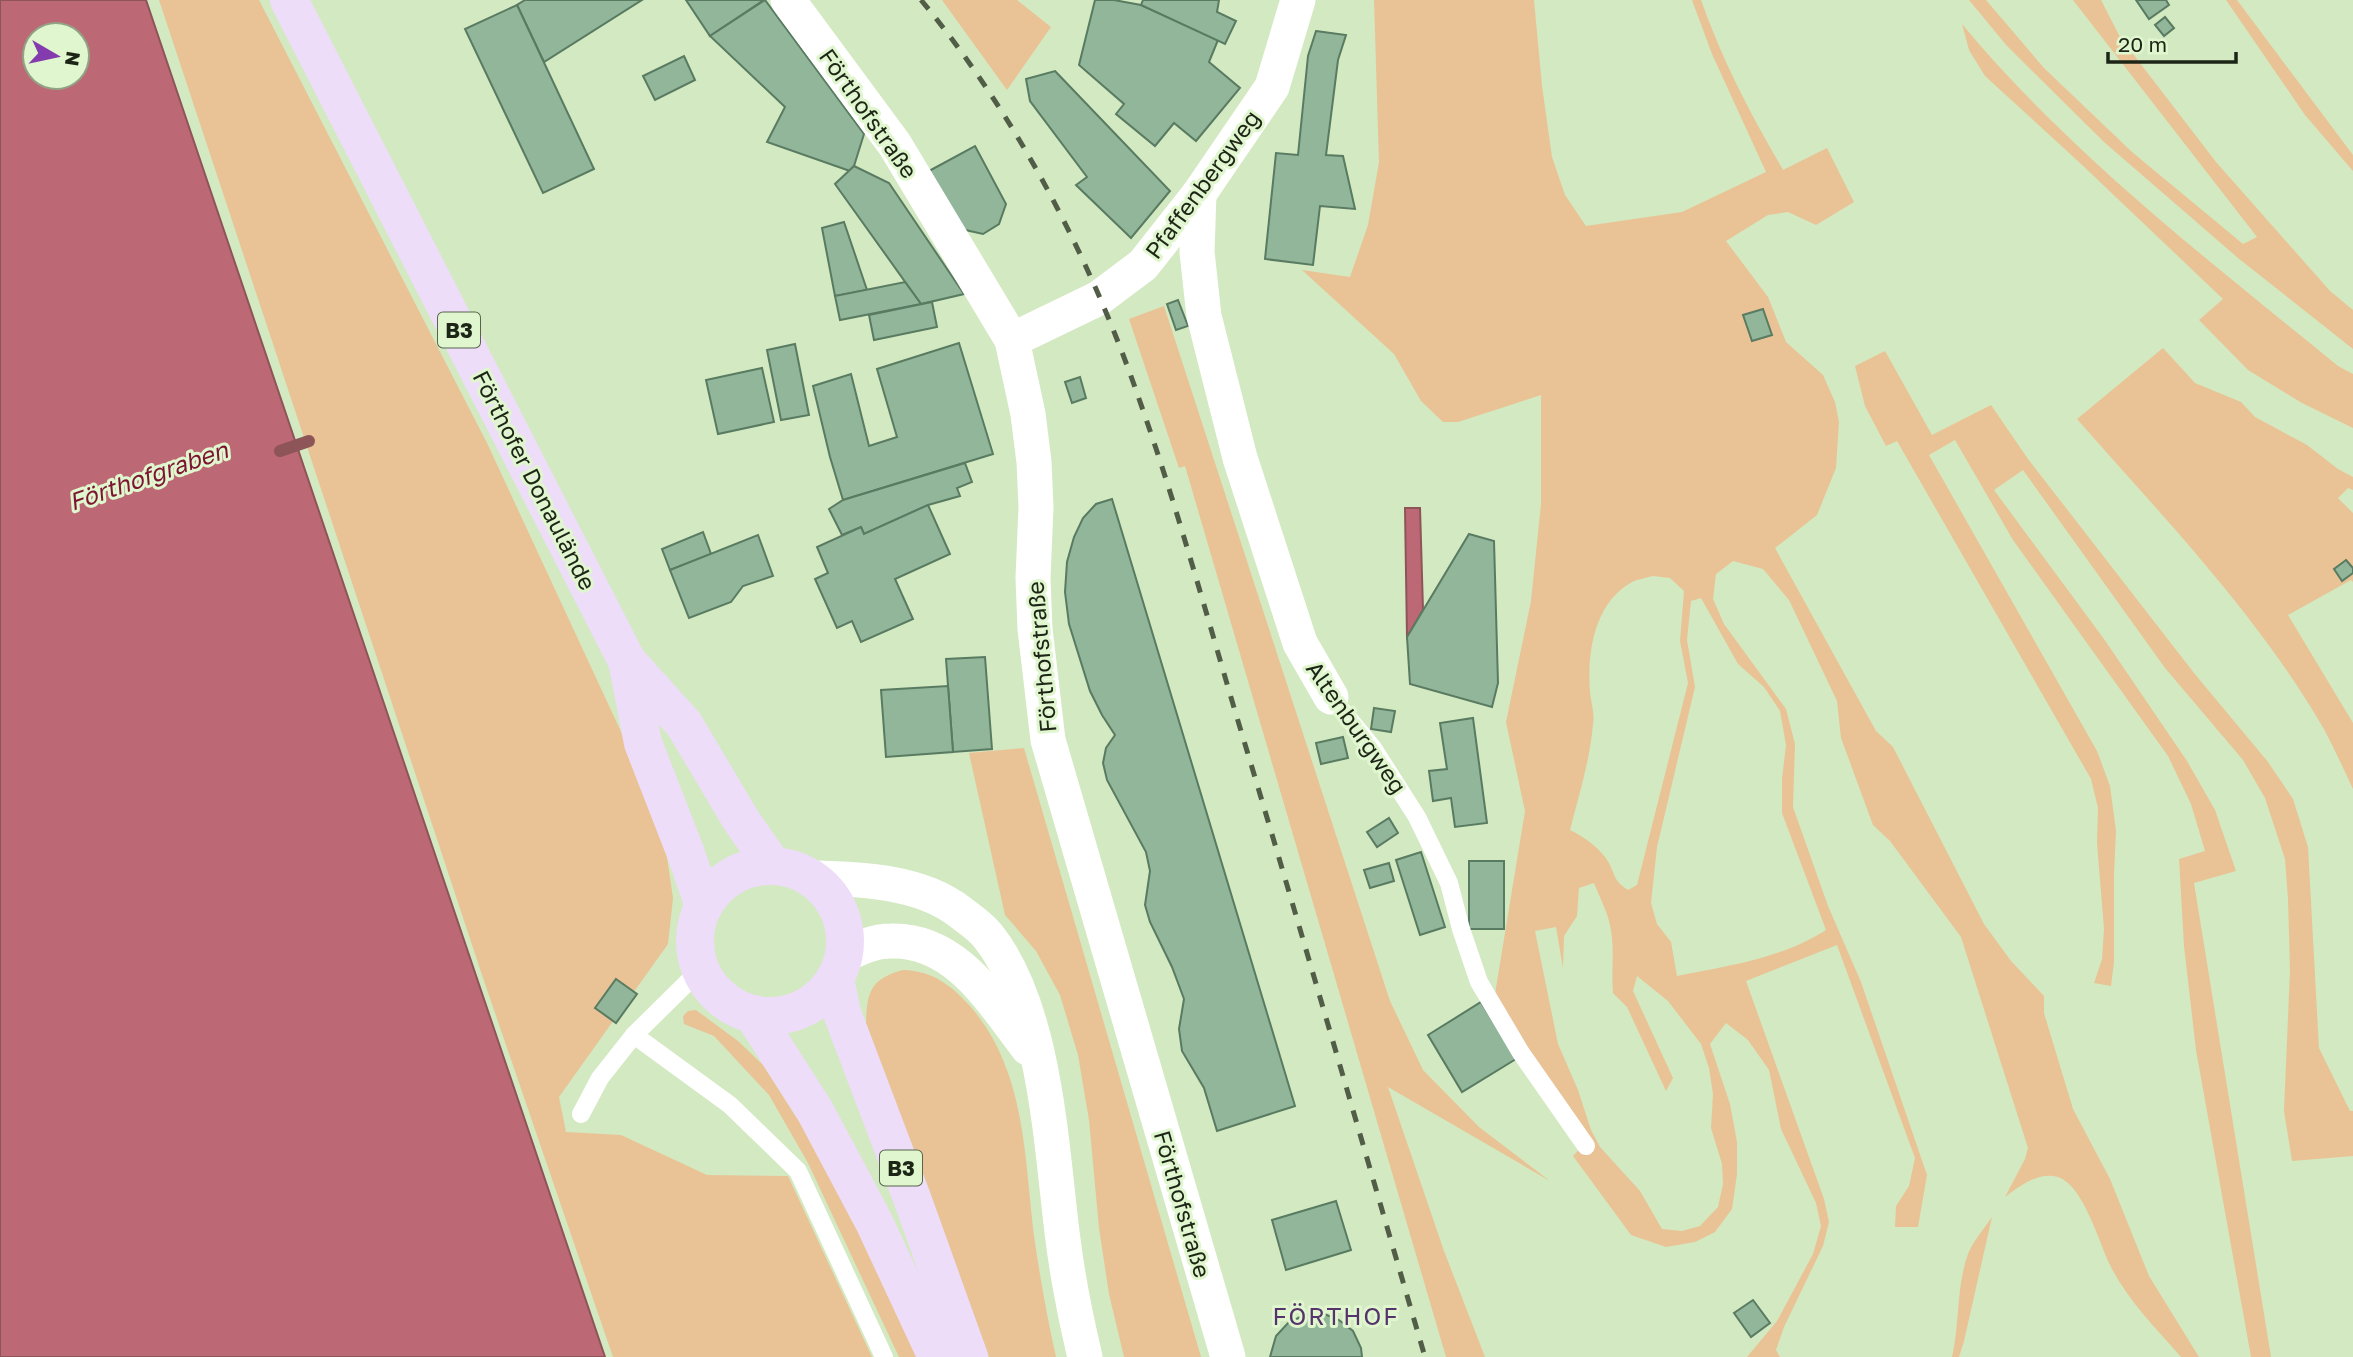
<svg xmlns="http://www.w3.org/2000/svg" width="2353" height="1357" font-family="'Golos Text',sans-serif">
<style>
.green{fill:#e9c395;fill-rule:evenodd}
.water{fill:#bd6975;stroke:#8d5558;stroke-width:2;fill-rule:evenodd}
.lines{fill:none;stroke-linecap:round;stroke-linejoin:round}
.stream{stroke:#8d5558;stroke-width:12}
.building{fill:#91b699;stroke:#597b61;stroke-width:2}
.service{stroke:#fff;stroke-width:18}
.minor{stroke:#fff;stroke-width:35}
.primary{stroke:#edddf8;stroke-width:38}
.rail{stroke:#515d47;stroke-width:5;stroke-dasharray:12 12;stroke-linecap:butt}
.labels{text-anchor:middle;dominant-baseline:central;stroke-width:6;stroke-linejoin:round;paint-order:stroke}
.shield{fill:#e0f6ce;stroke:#58644d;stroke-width:2}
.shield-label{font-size:21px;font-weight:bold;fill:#1d2516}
.street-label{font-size:23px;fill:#1d2516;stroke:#e0f6ce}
.water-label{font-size:24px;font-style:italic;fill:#7d1432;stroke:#e0f6ce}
.neighbourhood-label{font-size:24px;letter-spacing:2px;fill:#55336b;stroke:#e0f6ce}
</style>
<rect width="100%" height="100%" fill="#d3e9c1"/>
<g class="green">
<path d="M159,0H259L487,443L630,751L666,850L673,898L668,944L559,1097L566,1132L621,1135L707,1175L788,1176L872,1357H613L482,975Z"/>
<path d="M942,0H1017L1051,27L1007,90Z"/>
<path d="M1374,0H1534L1542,86L1552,157L1565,195L1586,226L1682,212L1766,172L1712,54L1692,0H1701C1722,60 1751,115 1783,170L1827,148L1854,202L1816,225L1788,212L1768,215L1726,241L1768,297L1786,342L1823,375L1835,402L1839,422L1836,468L1817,515L1775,548L1876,731L1893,747L1984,924L2011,961L2044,996V1013L2073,1109L2110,1179L2149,1276L2199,1357H2181C2156,1328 2126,1299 2109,1263C2099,1242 2083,1185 2058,1177C2039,1171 2020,1186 2005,1197L2025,1159L2028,1148L1961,937L1890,841L1873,825L1841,738L1837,701L1789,600L1763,569L1733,561L1716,574L1713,599L1724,624L1786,709L1795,744L1793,807L1828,906L1861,982L1927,1175L1918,1227H1895L1896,1206L1909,1186L1915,1158L1837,945L1746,981L1824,1199L1829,1222L1823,1246L1784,1327L1776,1350L1780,1357H1747L1777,1321L1813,1254L1821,1226L1816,1203L1781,1129L1769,1070L1748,1040L1726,1023L1710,1044L1730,1104L1737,1142V1174L1732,1209L1715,1232L1695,1242L1666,1247L1631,1235L1573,1156L1588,1140L1528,1049L1495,994L1525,811L1506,722L1531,601L1541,504V395L1458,422H1443L1421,401L1394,354L1302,270L1350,277L1368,225L1379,162ZM1653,576L1670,578L1684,591L1680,641L1688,683L1637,885L1628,890C1614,881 1616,877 1609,863C1600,848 1586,838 1570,830C1579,795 1590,760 1593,724C1595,714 1591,703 1590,692C1587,653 1594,603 1632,582C1638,579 1646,578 1653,576ZM1701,598L1738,664L1764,687L1780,711L1786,745L1782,779V813L1826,930C1783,958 1727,966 1677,976L1671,942L1657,924L1651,903L1657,847L1695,687L1687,640L1691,601ZM1594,883C1599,896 1607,911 1610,925C1615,948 1611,970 1613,993L1627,1007L1666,1091L1673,1078L1633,991L1637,976L1668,1001L1701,1044L1709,1068L1713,1094L1711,1128L1722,1164L1723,1184L1718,1207L1700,1226L1682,1231L1662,1229L1640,1191L1600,1147L1591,1130L1578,1090L1558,1044L1535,931L1556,927L1563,968L1564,936L1577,916L1579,888Z"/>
<path d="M1969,0H1986L2044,68L2132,152L2243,244L2257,237L2073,0H2101L2120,37L2216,162L2330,291L2353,310V349L2238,258L2104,142L2007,46Z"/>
<path d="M2226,0H2237L2353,155V171L2305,115Z"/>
<path d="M1962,24C2070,154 2207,259 2338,366L2353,374V428L2302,403L2248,370L2199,320L2223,299L2080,163L1985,76L1969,50Z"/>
<path d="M1164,306L1390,1001L1423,1070L1479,1127L1550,1181L1388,1087L1444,1251L1485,1357H1446L1185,466L1179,468L1129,319Z"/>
<path d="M2163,348L2195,383L2241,402L2255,417L2307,445L2338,469L2353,477V490L2348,488L2338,498L2353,513V582L2351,580L2288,615L2353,723V789C2344,770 2335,750 2325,731C2259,616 2164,518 2077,419Z"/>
<path d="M1885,351L1932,435L1991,405L2028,459L2194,673L2268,762L2293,799L2308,847L2319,1048L2350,1111H2353V1156L2292,1161L2284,1111L2290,970L2288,899L2285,859L2265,798L2243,760L2165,668L2023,470L1994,490L2104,639L2187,761L2215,810L2236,871L2194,883L2271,1357H2251L2196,1050L2184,946L2179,859L2205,851L2191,804L2168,756L2013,540L1955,440L1929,455L2097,751L2110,786L2116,831L2114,874V962L2111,986L2094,983L2102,959L2104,929L2097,843L2098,808L2091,779L1897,441L1886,446L1865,406L1855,366Z"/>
<path d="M1024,748L1201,1357H1124L1109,1294L1099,1228L1089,1120L1078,1055L1060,995L1036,951L1005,915L969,753Z"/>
<path d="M903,970C933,971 951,985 971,1007C1026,1072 1024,1155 1034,1236C1040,1277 1047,1317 1056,1357H989L866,1024C867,992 870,979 903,970Z"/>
<path d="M696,1010L738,1041L763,1065L837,1181L919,1357H899L808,1163L769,1095L714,1036L684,1024L683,1016L688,1011Z"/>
<path d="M1992,1217L1964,1341L1959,1357H1952C1960,1323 1956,1287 1968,1254C1973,1241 1984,1229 1992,1217Z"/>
</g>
<g class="water">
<path d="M0,0H146L605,1357H0ZM77,35V77H35V35Z"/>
<path d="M1405,508H1420L1423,610L1407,637Z"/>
</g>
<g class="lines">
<path class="stream" d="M280,451L309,441"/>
</g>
<g class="building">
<path d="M525,0H642L544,62L517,5Z"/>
<path d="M686,0H764L710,36Z"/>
<path d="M765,0L864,134L854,166L850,171L767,142L785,107L710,36Z"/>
<path d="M1095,0H1114L1141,5L1218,40L1209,62L1240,88L1196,141L1174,123L1155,146L1116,114L1124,104L1079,65Z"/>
<path d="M1143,0H1219L1217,12L1236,21L1225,44L1141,5Z"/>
<path d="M2136,0H2166L2169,5L2149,19Z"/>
<path d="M517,5L594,169L543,193L465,29Z"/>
<path d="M2165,17L2174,28L2164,36L2155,25Z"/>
<path d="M1316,31L1346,35L1338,60L1326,155L1343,156L1355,209L1320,206L1313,265L1265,259L1276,153L1298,155L1308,56Z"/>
<path d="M684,56L695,80L655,100L643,76Z"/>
<path d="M1055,71L1170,191L1131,238L1076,185L1087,177L1030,101L1026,79Z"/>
<path d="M975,146L1006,204L999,224L983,234L961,229L929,171Z"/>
<path d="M854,166L889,183L964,294L921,304L835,184Z"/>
<path d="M844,222L867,290L835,296L822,228Z"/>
<path d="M905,282L921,304L840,320L835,296Z"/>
<path d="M1178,300L1188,326L1176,330L1167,304Z"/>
<path d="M932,302L937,327L874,340L869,315Z"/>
<path d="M1763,309L1772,335L1752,341L1743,315Z"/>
<path d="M959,343L993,454L843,500L830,457L813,386L851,374L869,446L897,437L877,369Z"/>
<path d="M795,344L809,415L781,420L767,350Z"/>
<path d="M762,368L774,422L718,434L706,380Z"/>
<path d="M1080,377L1086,398L1072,403L1065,382Z"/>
<path d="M965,463L972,482L957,488L960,496L928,505L864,534L861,527L842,535L829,509L843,500Z"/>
<path d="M1112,499L1295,1106L1217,1131L1204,1088L1182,1051L1179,1029L1184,999L1172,967L1150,922L1145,905L1150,871L1146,852L1107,780L1103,763L1106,748L1115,735L1102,715L1090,691L1069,624L1065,592L1067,562L1074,537L1083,518L1096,504Z"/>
<path d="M928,505L950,554L895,579L913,619L861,642L852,621L837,628L815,579L828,573L817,547L861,527L864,534Z"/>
<path d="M703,532L711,554L670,570L662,549Z"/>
<path d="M1469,534L1494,541L1498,683L1492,707L1410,684L1407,637Z"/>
<path d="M758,535L773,576L743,586L731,602L689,618L670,570Z"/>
<path d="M2346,560L2353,568V573L2342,581L2334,569Z"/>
<path d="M985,657L992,749L953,752L946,659Z"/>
<path d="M948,686L953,752L886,757L881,690Z"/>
<path d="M1374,708L1395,711L1391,732L1371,729Z"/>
<path d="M1473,718L1487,823L1455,827L1451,798L1433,801L1429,771L1447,769L1440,723Z"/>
<path d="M1343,737L1348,758L1321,764L1316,743Z"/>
<path d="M1389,818L1398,833L1377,847L1367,832Z"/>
<path d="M1421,852L1445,927L1420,935L1396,860Z"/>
<rect x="1469" y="861" width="35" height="68"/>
<path d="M1389,863L1394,881L1370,888L1364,870Z"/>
<path d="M616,979L637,994L616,1023L595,1008Z"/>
<path d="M1481,1002L1516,1059L1462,1092L1428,1035Z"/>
<path d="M1336,1201L1351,1250L1286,1270L1272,1220Z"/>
<path d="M1753,1300L1770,1323L1751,1337L1734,1313Z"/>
<path d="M1322,1313L1339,1320L1353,1331L1361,1348L1362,1357H1270L1276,1336L1288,1323L1304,1315Z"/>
</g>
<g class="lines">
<g class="service">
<path d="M1331,697L1373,748L1417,817L1449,883L1461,929L1479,982L1521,1053L1586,1146"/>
<path d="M634,1035L730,1105L798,1171L884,1357"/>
<path d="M581,1114L600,1078L634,1035L701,969"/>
</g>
<g class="minor">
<path d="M788,0L895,145L1012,340L1028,414L1034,462L1036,507L1033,578L1035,629L1048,740L1228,1357"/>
<path d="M1199,194L1197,252L1204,316L1240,458L1300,643L1331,697"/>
<path d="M1012,340L1099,298L1143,265L1199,194L1272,87L1298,0"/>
<path d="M812,878C861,879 920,881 960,912C969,919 981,927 988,936C1045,1008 1051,1143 1062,1232C1067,1274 1075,1315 1085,1357"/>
<path d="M844,955C859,948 874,941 891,941C957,939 993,1003 1028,1048"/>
</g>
<g class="primary">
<path d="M289,0L627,661L684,724L741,820L773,866"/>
<path d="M627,661L643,743L685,851L704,906"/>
<circle cx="770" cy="941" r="75"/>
<path d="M835,978L842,1013L912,1198L969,1357"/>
<path d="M753,1014L815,1111L874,1222L937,1357"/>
</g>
<path class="rail" d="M921,0C1015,113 1090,257 1138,396C1175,500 1204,606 1235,711C1300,926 1362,1142 1425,1357"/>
</g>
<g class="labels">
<g class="shield">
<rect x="438" y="312.5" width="42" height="35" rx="5"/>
<rect x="880" y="1150.5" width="42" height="35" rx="5"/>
</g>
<g class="shield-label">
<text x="459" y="330">B3</text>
<text x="901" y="1168">B3</text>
</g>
<g class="street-label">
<text transform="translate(869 113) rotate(55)">Förthofstraße</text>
<text transform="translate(1202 184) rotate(-54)">Pfaffenbergweg</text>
<text transform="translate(535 480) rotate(63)">Förthofer Donaulände</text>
<text transform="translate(1041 657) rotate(-95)">Förthofstraße</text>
<text transform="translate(1357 727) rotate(55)">Altenburgweg</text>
<text transform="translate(1183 1204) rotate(74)">Förthofstraße</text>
</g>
<g class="water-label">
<text transform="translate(148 475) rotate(-19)">Förthofgraben</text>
</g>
<g class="neighbourhood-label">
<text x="1336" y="1315">FÖRTHOF</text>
</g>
</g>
<g transform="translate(56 56) rotate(99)"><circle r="33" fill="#e0f6ce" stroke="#92a284" stroke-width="2"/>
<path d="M0-5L12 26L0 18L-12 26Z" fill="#843bad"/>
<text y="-10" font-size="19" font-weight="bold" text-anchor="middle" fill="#1d2516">N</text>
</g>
<path d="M2108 52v10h128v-10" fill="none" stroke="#1d2516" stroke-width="3.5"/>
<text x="2118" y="52" font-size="21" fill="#1d2516" stroke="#e0f6ce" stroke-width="5" paint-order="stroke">20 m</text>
</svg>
